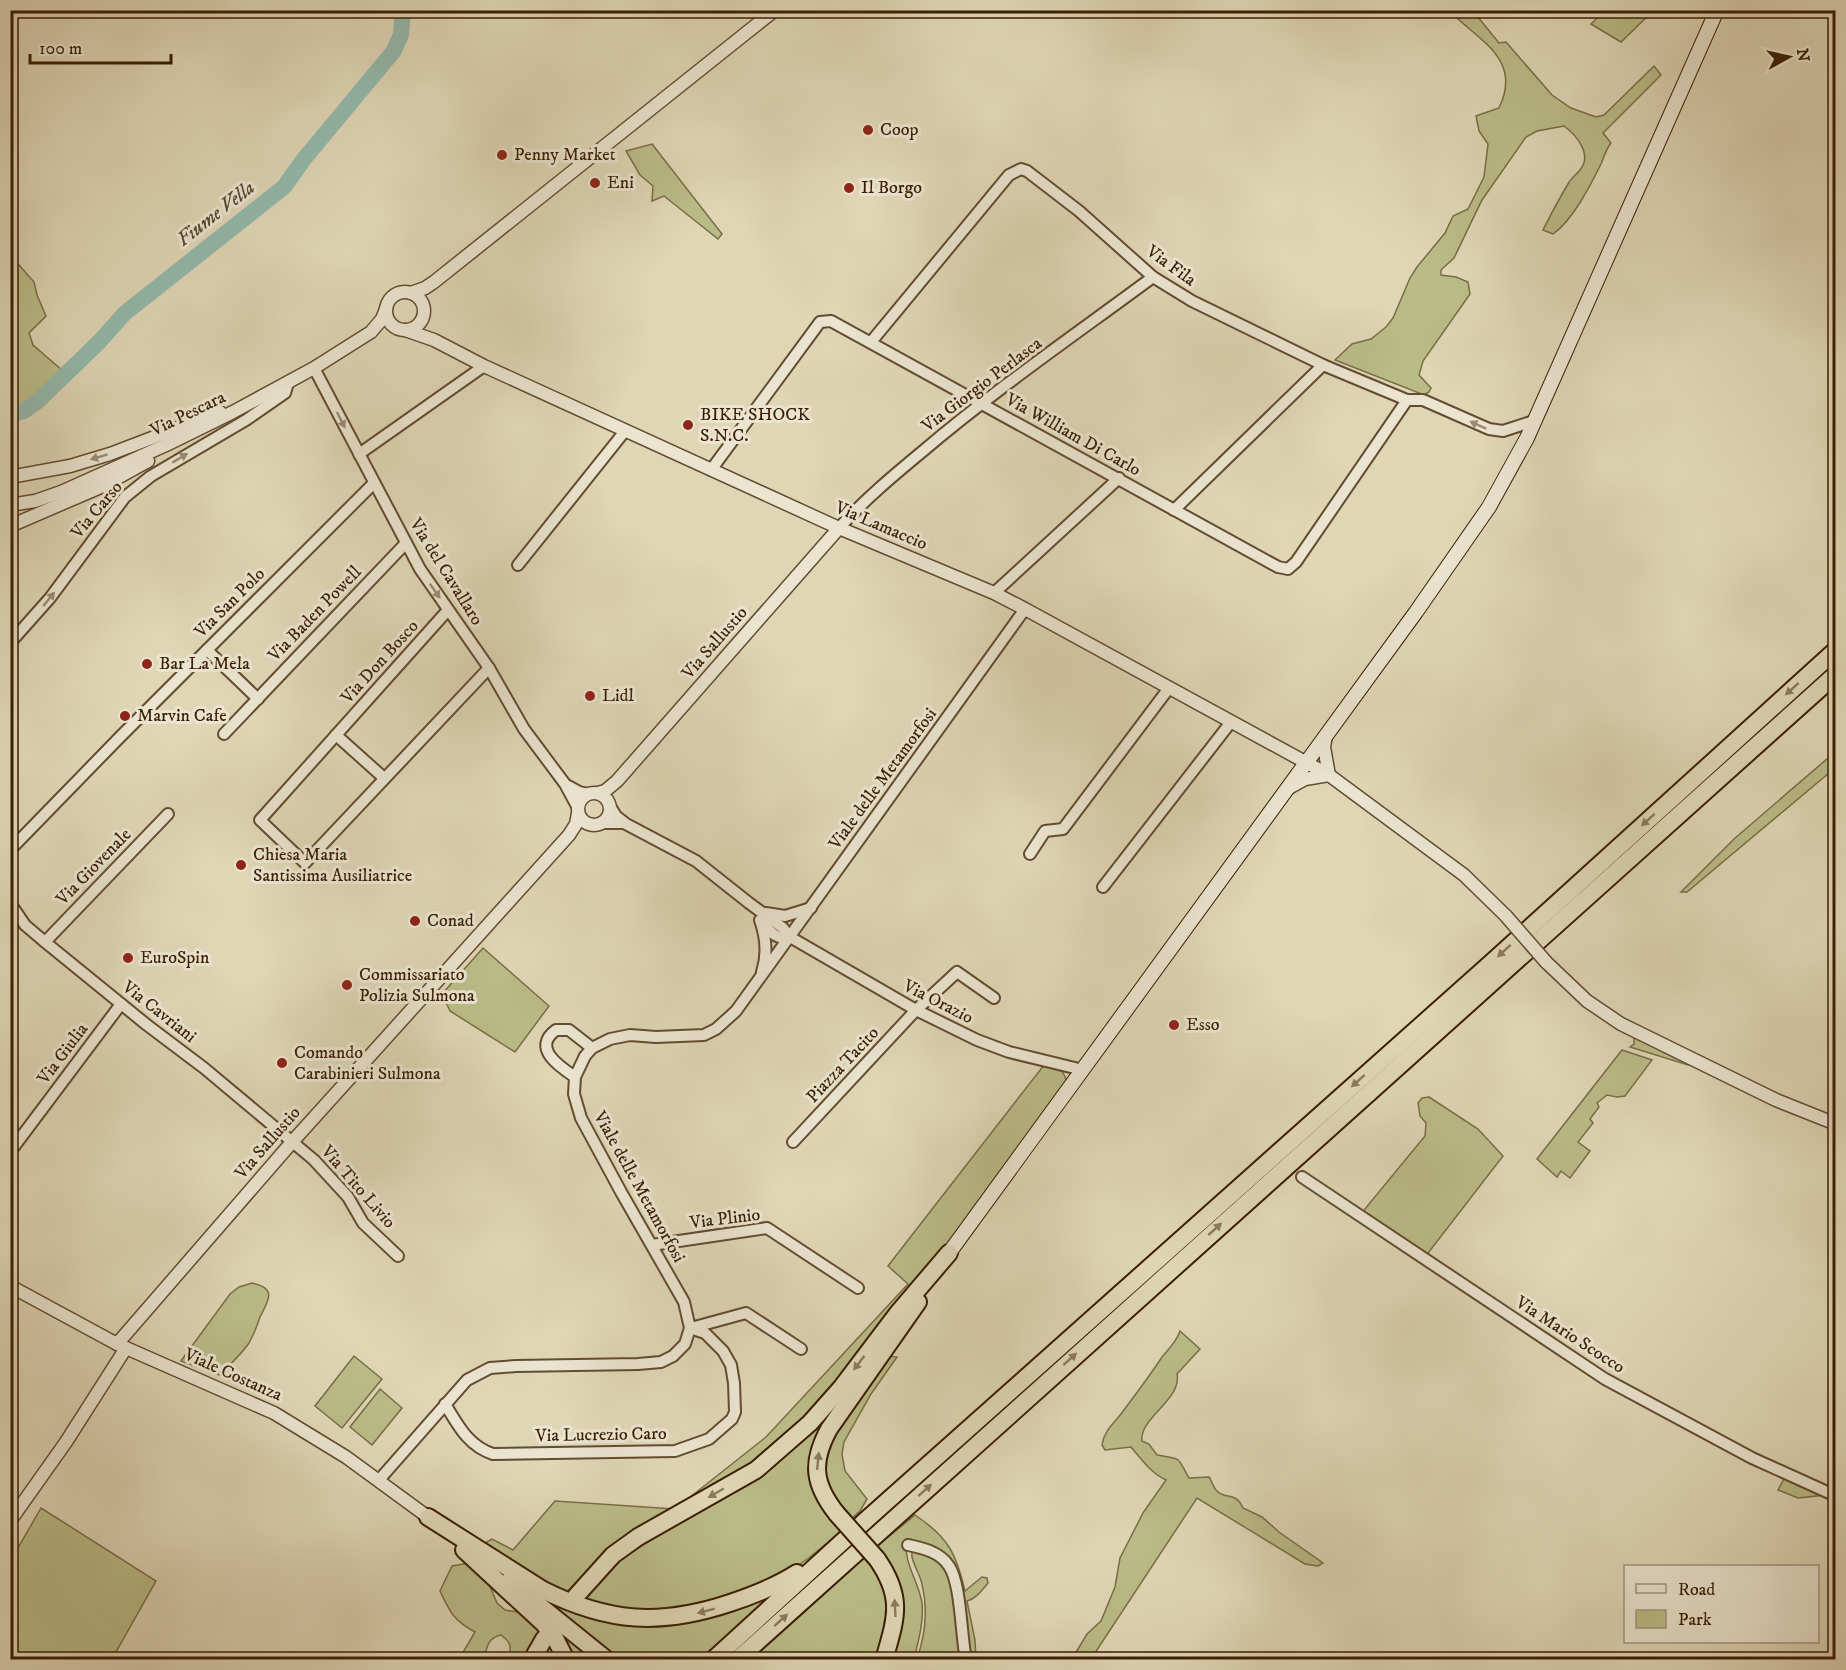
<svg xmlns="http://www.w3.org/2000/svg" width="1846" height="1670" font-family="'IM FELL DW Pica',serif">
<style>
.green{fill:#babc88;stroke:#7a6d45;stroke-width:1.5}
.lines{fill:none;stroke-linecap:round;stroke-linejoin:round}
.river{stroke:#93b9ac;stroke-width:16}
.minor-casing{stroke:#634c2f;stroke-width:14}
.tertiary-casing{stroke:#634c2f;stroke-width:15}
.secondary-casing{stroke:#3a1e02;stroke-width:16}
.trunk-casing{stroke:#3a1e02;stroke-width:20}
.minor{stroke:#eae4d0;stroke-width:10}
.tertiary{stroke:#eae4d0;stroke-width:12}
.secondary{stroke:#eae4d0;stroke-width:14}
.trunk{stroke:#dfd6b6;stroke-width:16}
.tertiary-bridge-casing{stroke:#634c2f;stroke-width:15;stroke-linecap:butt}
.trunk-bridge-casing{stroke:#3a1e02;stroke-width:20;stroke-linecap:butt}
.tertiary-bridge{stroke:#eae4d0;stroke-width:12}
.trunk-bridge{stroke:#dfd6b6;stroke-width:16}
.oneway{fill:#9b8b73}
.oneway2{fill:#8c7a5c}
.poi-dot{fill:#8f2418;stroke:#eae4d0;stroke-width:2}
.labels{text-anchor:middle;dominant-baseline:central;stroke-width:6;stroke-linejoin:round;paint-order:stroke}
.poi-label{font-size:18px;fill:#3a1e02;stroke:#eae4d0;text-anchor:start}
.street-label{font-size:18px;fill:#3a1e02;stroke:#eae4d0}
.water-label{font-size:20px;font-style:italic;fill:#554c35;stroke:#eae4d0}
</style>
<rect width="100%" height="100%" fill="#dfd6b6"/>
<filter id="stains"><feTurbulence type="fractalNoise" baseFrequency=".00333" numOctaves="4"/><feColorMatrix values="0 0 0 0 .2 0 0 0 0 .09 0 0 0 0 .02 0 0 0 .5 -.17"/></filter>
<radialGradient id="worn" r=".72"><stop offset=".6" stop-color="#630" stop-opacity="0"/><stop offset="1" stop-color="#630" stop-opacity=".3"/></radialGradient>
<g class="green">
<path d="M1450,11H1473L1499,43L1506,42L1552,95L1571,108L1596,117L1604,115L1654,66L1661,75L1603,133L1611,143C1606,149 1604,157 1601,164C1590,186 1573,220 1553,234L1543,230C1551,214 1559,199 1568,184C1571,178 1576,175 1580,170C1593,154 1576,135 1564,126L1537,131L1526,137L1482,200L1454,258L1441,270V275L1456,277L1468,282L1470,294L1423,361L1419,375L1431,388L1429,392L1424,395L1335,360L1352,344L1371,339L1386,327L1393,318L1410,278L1417,267L1445,233L1453,216L1468,209L1484,177L1488,144L1479,131L1476,116L1499,108C1523,58 1478,41 1450,11Z"/>
<path d="M1604,11V10L1653,11L1621,42L1591,24Z"/>
<path d="M652,144L722,234L718,239L664,196L652,201L653,186L640,175L626,151Z"/>
<path d="M12,257L34,282L37,295L46,316L29,333L33,345L63,371L38,396L11,413Z"/>
<path d="M1835,752V768L1687,892H1681L1734,839Z"/>
<path d="M483,948L549,1006L515,1052L450,1011L442,994Z"/>
<path d="M1634,1037L1696,1063L1688,1065L1630,1047L1634,1044Z"/>
<path d="M1622,1050L1652,1060L1625,1096L1617,1097L1607,1095L1597,1103L1599,1107L1590,1119L1593,1123L1578,1142L1590,1151L1570,1178L1561,1171L1557,1177L1537,1159Z"/>
<path d="M1044,1065C1058,1069 1063,1067 1067,1083L976,1209L884,1327L767,1459L673,1515L570,1599L483,1544L492,1539L513,1550L555,1501L675,1509L766,1437L908,1284L888,1266Z"/>
<path d="M1429,1097L1478,1129L1503,1156L1425,1257L1360,1215L1425,1136L1426,1123L1420,1116L1418,1103L1422,1098Z"/>
<path d="M252,1283C278,1288 268,1301 260,1317C257,1326 253,1336 249,1343C241,1355 229,1365 220,1375L181,1361L230,1294L239,1287Z"/>
<path d="M1180,1331L1200,1349L1177,1374C1182,1400 1139,1418 1142,1441L1149,1444L1157,1455C1183,1460 1176,1455 1189,1478L1209,1477C1212,1481 1213,1487 1216,1490C1225,1501 1235,1490 1243,1508L1262,1517L1279,1532L1323,1563L1318,1566L1305,1564L1197,1498L1091,1659H1072L1087,1634L1101,1621L1115,1587L1120,1558L1143,1513L1166,1480C1151,1473 1141,1459 1131,1447L1105,1450L1102,1445C1104,1431 1113,1424 1121,1414C1135,1395 1149,1377 1162,1357C1169,1348 1176,1343 1180,1331Z"/>
<path d="M354,1356L382,1379L342,1428L315,1406Z"/>
<path d="M887,1356L897,1357L871,1394L844,1442L842,1454L845,1471L867,1499L860,1511L851,1519L828,1494L822,1455L823,1449Z"/>
<path d="M380,1389L402,1408L372,1445L350,1427Z"/>
<path d="M842,1395L813,1462L843,1530L810,1557L775,1582L658,1616L576,1600L623,1558L678,1522L775,1466Z"/>
<path d="M1785,1477L1826,1495L1798,1498L1778,1490Z"/>
<path d="M41,1508L156,1581L112,1659H11V1560Z"/>
<path d="M915,1515C948,1537 956,1553 965,1591L982,1577L987,1578L988,1583C982,1590 976,1599 967,1601L975,1640L976,1659H917C925,1636 928,1609 922,1584C920,1575 914,1566 912,1557C911,1550 915,1545 911,1539H907C902,1561 919,1582 922,1603C924,1622 918,1642 914,1659H893L902,1623L903,1603L876,1547Z"/>
<path d="M865,1557L889,1585L882,1659L751,1660Z"/>
<path d="M469,1563L487,1579L497,1603L505,1610L525,1613L546,1632L528,1659H509C511,1647 512,1643 501,1635C487,1638 487,1648 484,1659H456L461,1656L475,1632C453,1620 450,1612 440,1591L452,1566Z"/>
<path d="M778,1590L701,1660L617,1659L541,1596L624,1622Z"/>
<path d="M552,1619L600,1659H570Z"/>
</g>
<g class="lines">
<path class="river" d="M10,415L24,411L38,401L99,342L125,313L284,187L304,159L393,52L401,35L403,10"/>
<g class="minor-casing">
<g id="minor">
<path d="M871,342L1009,175L1021,169L1027,171L1079,211L1153,277L1192,301L1323,365L1407,400H1423L1489,429L1503,431L1534,421"/>
<path d="M314,368L420,569L489,668L524,729L565,784L578,808"/>
<path d="M359,454L484,366"/>
<path d="M711,470L820,322L831,321L1278,567L1288,569L1296,562L1407,400"/>
<path d="M1174,510L1323,365"/>
<path d="M839,528C864,500 894,475 923,451C996,389 1076,334 1153,277"/>
<path d="M518,565L625,431"/>
<path d="M994,593L1119,478"/>
<path d="M448,610L260,820L305,863L489,668"/>
<path d="M10,643L50,598L125,497L151,476L246,420L285,393L288,383"/>
<path d="M207,650L258,699"/>
<path d="M224,734L406,543"/>
<path d="M336,735L384,778"/>
<path d="M568,786L579,792L588,794"/>
<path d="M611,808L616,816L626,824L696,861L749,903L783,928L790,937L916,1010L977,1040L1009,1052L1083,1070"/>
<path d="M603,823H624"/>
<path d="M10,850L119,738L374,483"/>
<path d="M1030,854L1045,831L1063,829L1169,688"/>
<path d="M1103,887L1231,722"/>
<path d="M10,903L25,925L45,942L147,1025L204,1068L314,1160L348,1197L363,1223L398,1256"/>
<path d="M766,913L785,916L811,908"/>
<path d="M760,920C766,937 768,954 762,972"/>
<path d="M763,923C771,933 777,940 790,937"/>
<path d="M45,942L168,814"/>
<path d="M575,1077C560,1067 531,1048 556,1030H569L592,1048"/>
<path d="M793,1142L916,1010L957,972L994,998"/>
<path d="M10,1152L121,1004"/>
<path d="M1302,1177L1605,1379L1752,1458L1836,1496"/>
<path d="M652,1245L767,1228L858,1288"/>
<path d="M691,1328L746,1313L801,1349"/>
<path d="M445,1404C458,1425 468,1446 493,1454L675,1451L709,1439L732,1419L735,1412L734,1383L731,1365L723,1351L705,1333L690,1328"/>
<path d="M379,1480L467,1380L490,1368L516,1366L638,1364L661,1362L673,1356L685,1344L690,1328L684,1302L621,1192L581,1118L574,1094L575,1077L585,1056L592,1048L610,1039L630,1035L656,1037L704,1035L716,1029L736,1011L1025,609"/>
<path d="M908,1545C923,1548 940,1552 949,1566C961,1583 961,1636 966,1660"/>
</g>
</g>
<g class="tertiary-casing">
<g id="tertiary">
<circle cx="405" cy="311" r="19"/>
<path d="M411,293L425,288L434,282L775,10"/>
<path d="M405,330L434,340L484,366L839,528L994,593L1025,609L1329,775L1464,875L1506,916"/>
<path d="M10,477L70,466L110,454L220,412"/>
<path d="M10,505L35,501L61,492L166,445L233,412L314,368L371,332L382,319L386,309"/>
<path d="M10,526L103,486L148,461"/>
<path d="M1326,735L1324,747L1329,775"/>
<path d="M1287,789L1305,779L1329,775"/>
<circle cx="594" cy="809" r="16"/>
<path d="M598,793L605,791L617,781L839,528"/>
<path d="M1546,962L1587,1001L1621,1024L1776,1100L1836,1124"/>
<path d="M10,1286L117,1344L274,1413L346,1457L428,1517"/>
<path d="M117,1344L293,1141L569,835L576,824L578,813"/>
<path d="M10,1521L66,1442L126,1348"/>
</g>
</g>
<g class="secondary-casing">
<path id="secondary" d="M949,1253L1416,612L1489,507L1527,438L1717,10"/>
</g>
<g class="trunk-casing">
<g id="trunk">
<path d="M837,1514C813,1484 811,1462 829,1429L918,1302"/>
<path d="M428,1517L543,1590C609,1623 661,1626 730,1603C754,1595 777,1586 797,1573"/>
<path d="M464,1550L544,1624L555,1638L566,1660"/>
<path d="M877,1559C904,1598 896,1618 884,1660"/>
<path d="M509,1581L607,1660"/>
<path d="M576,1596L613,1555L638,1537L756,1470L810,1423L841,1388L897,1314L949,1253"/>
<path d="M532,1660L544,1639"/>
<path d="M713,1660L865,1521L1491,963L1836,650"/>
<path d="M737,1660L1836,674"/>
</g>
</g>
<use href="#minor" class="minor"/>
<use href="#tertiary" class="tertiary"/>
<use href="#secondary" class="secondary"/>
<use href="#trunk" class="trunk"/>
<g class="tertiary-bridge-casing">
<path id="tertiary-bridge" d="M1506,916L1546,962"/>
</g>
<g class="trunk-bridge-casing">
<path id="trunk-bridge" d="M837,1514L877,1559"/>
</g>
<use href="#tertiary-bridge" class="tertiary-bridge"/>
<use href="#trunk-bridge" class="trunk-bridge"/>
</g>
<defs><path id="oneway-solid" d="M-6-.8H1V-3.2L6.5 0L1 3.2V.8H-6Z" transform="scale(1.5)"/></defs>
<g class="oneway">
<use href="#oneway-solid" transform="translate(341 420) rotate(63)"/>
<use href="#oneway-solid" transform="translate(1478 425) rotate(-156)"/>
<use href="#oneway-solid" transform="translate(99 457) rotate(163)"/>
<use href="#oneway-solid" transform="translate(180 458) rotate(-31)"/>
<use href="#oneway-solid" transform="translate(435 591) rotate(55)"/>
<use href="#oneway-solid" transform="translate(49 599) rotate(-51)"/>
</g>
<g class="oneway2">
<use href="#oneway-solid" transform="translate(1792 689) rotate(138)"/>
<use href="#oneway-solid" transform="translate(1648 820) rotate(138)"/>
<use href="#oneway-solid" transform="translate(1504 951) rotate(138)"/>
<use href="#oneway-solid" transform="translate(1358 1081) rotate(138)"/>
<use href="#oneway-solid" transform="translate(1215 1229) rotate(-42)"/>
<use href="#oneway-solid" transform="translate(1070 1359) rotate(-42)"/>
<use href="#oneway-solid" transform="translate(859 1363) rotate(127)"/>
<use href="#oneway-solid" transform="translate(818 1461) rotate(-84)"/>
<use href="#oneway-solid" transform="translate(925 1490) rotate(-42)"/>
<use href="#oneway-solid" transform="translate(716 1493) rotate(150)"/>
<use href="#oneway-solid" transform="translate(895 1608) rotate(-93)"/>
<use href="#oneway-solid" transform="translate(706 1611) rotate(165)"/>
<use href="#oneway-solid" transform="translate(781 1620) rotate(-42)"/>
</g>
<g class="poi-dot">
<circle cx="868" cy="130" r="6"/>
<circle cx="502" cy="155" r="6"/>
<circle cx="595" cy="183" r="6"/>
<circle cx="849" cy="188" r="6"/>
<circle cx="688" cy="425" r="6"/>
<circle cx="147" cy="664" r="6"/>
<circle cx="590" cy="696" r="6"/>
<circle cx="125" cy="716" r="6"/>
<circle cx="241" cy="865" r="6"/>
<circle cx="415" cy="921" r="6"/>
<circle cx="128" cy="958" r="6"/>
<circle cx="347" cy="985" r="6"/>
<circle cx="1174" cy="1025" r="6"/>
<circle cx="282" cy="1063" r="6"/>
</g>
<g class="labels">
<g class="poi-label">
<text x="880" y="130">Coop</text>
<text x="514" y="155">Penny Market</text>
<text x="607" y="183">Eni</text>
<text x="861" y="188">Il Borgo</text>
<text x="700" y="415">BIKE SHOCK<tspan x="700" dy="21">S.N.C.</tspan></text>
<text x="159" y="664">Bar La Mela</text>
<text x="602" y="696">Lidl</text>
<text x="137" y="716">Marvin Cafe</text>
<text x="253" y="855">Chiesa Maria<tspan x="253" dy="21">Santissima Ausiliatrice</tspan></text>
<text x="427" y="921">Conad</text>
<text x="140" y="958">EuroSpin</text>
<text x="359" y="975">Commissariato<tspan x="359" dy="21">Polizia Sulmona</tspan></text>
<text x="1186" y="1025">Esso</text>
<text x="294" y="1053">Comando<tspan x="294" dy="21">Carabinieri Sulmona</tspan></text>
</g>
<g class="street-label">
<text transform="translate(1171 266) rotate(36)">Via Fila</text>
<text transform="translate(982 385) rotate(-37)">Via Giorgio Perlasca</text>
<text transform="translate(188 414) rotate(-26)">Via Pescara</text>
<text transform="translate(1073 435) rotate(29)">Via William Di Carlo</text>
<text transform="translate(97 510) rotate(-50)">Via Carso</text>
<text transform="translate(881 526) rotate(23)">Via Lamaccio</text>
<text transform="translate(446 572) rotate(58)">Via del Cavallaro</text>
<text transform="translate(230 603) rotate(-45)">Via San Polo</text>
<text transform="translate(315 614) rotate(-46)">Via Baden Powell</text>
<text transform="translate(715 643) rotate(-49)">Via Sallustio</text>
<text transform="translate(380 662) rotate(-48)">Via Don Bosco</text>
<text transform="translate(883 779) rotate(-54)">Viale delle Metamorfosi</text>
<text transform="translate(94 867) rotate(-46)">Via Giovenale</text>
<text transform="translate(938 1002) rotate(27)">Via Orazio</text>
<text transform="translate(159 1012) rotate(38)">Via Cavriani</text>
<text transform="translate(63 1054) rotate(-53)">Via Giulia</text>
<text transform="translate(843 1065) rotate(-47)">Piazza Tacito</text>
<text transform="translate(268 1143) rotate(-49)">Via Sallustio</text>
<text transform="translate(358 1187) rotate(49)">Via Tito Livio</text>
<text transform="translate(639 1187) rotate(61)">Viale delle Metamorfosi</text>
<text transform="translate(725 1219) rotate(-7)">Via Plinio</text>
<text transform="translate(1570 1335) rotate(33)">Via Mario Scocco</text>
<text transform="translate(233 1375) rotate(24)">Viale Costanza</text>
<text transform="translate(601 1435) rotate(-1)">Via Lucrezio Caro</text>
</g>
<g class="water-label">
<text transform="translate(216 214) rotate(-38)">Fiume Vella</text>
</g>
</g>
<rect width="1846" height="1670" fill="none" stroke="#dfd6b6" stroke-width="36"/>
<rect x="12" y="12" width="1822" height="1646" fill="none" stroke="#3a1e02" stroke-width="3"/>
<rect x="18" y="18" width="1810" height="1634" fill="none" stroke="#3a1e02" stroke-width="1.5"/>
<rect x="1624" y="1565" width="195" height="78" fill="#eae4d0" stroke="#a4957e" stroke-width="1.5"/>
<rect x="1636" y="1584" width="30" height="9" fill="#eae4d0" stroke="#a4957e" stroke-width="1.5"/>
<text x="1678" y="1595" font-size="18" fill="#3a1e02">Road</text>
<rect x="1636" y="1610" width="30" height="18" fill="#babc88" stroke="#a4957e" stroke-width="1.5"/>
<text x="1678" y="1625" font-size="18" fill="#3a1e02">Park</text>
<g transform="translate(1789 57) rotate(82)" stroke="#eae4d0" stroke-width="4.5" paint-order="stroke">
<path d="M0-4.5L10 22L0 15L-10 22Z" fill="#3a1e02"/>
<text y="-9" font-size="16" font-weight="bold" text-anchor="middle" fill="#3a1e02">N</text>
</g>
<path d="M30 54v9h141v-9" fill="none" stroke="#3a1e02" stroke-width="3"/>
<text x="39" y="54" font-size="18" fill="#3a1e02" stroke="#eae4d0" stroke-width="4.5" paint-order="stroke">100 m</text>
<rect width="100%" height="100%" filter="url(#stains)"/>
<rect width="100%" height="100%" fill="url(#worn)"/>
</svg>
